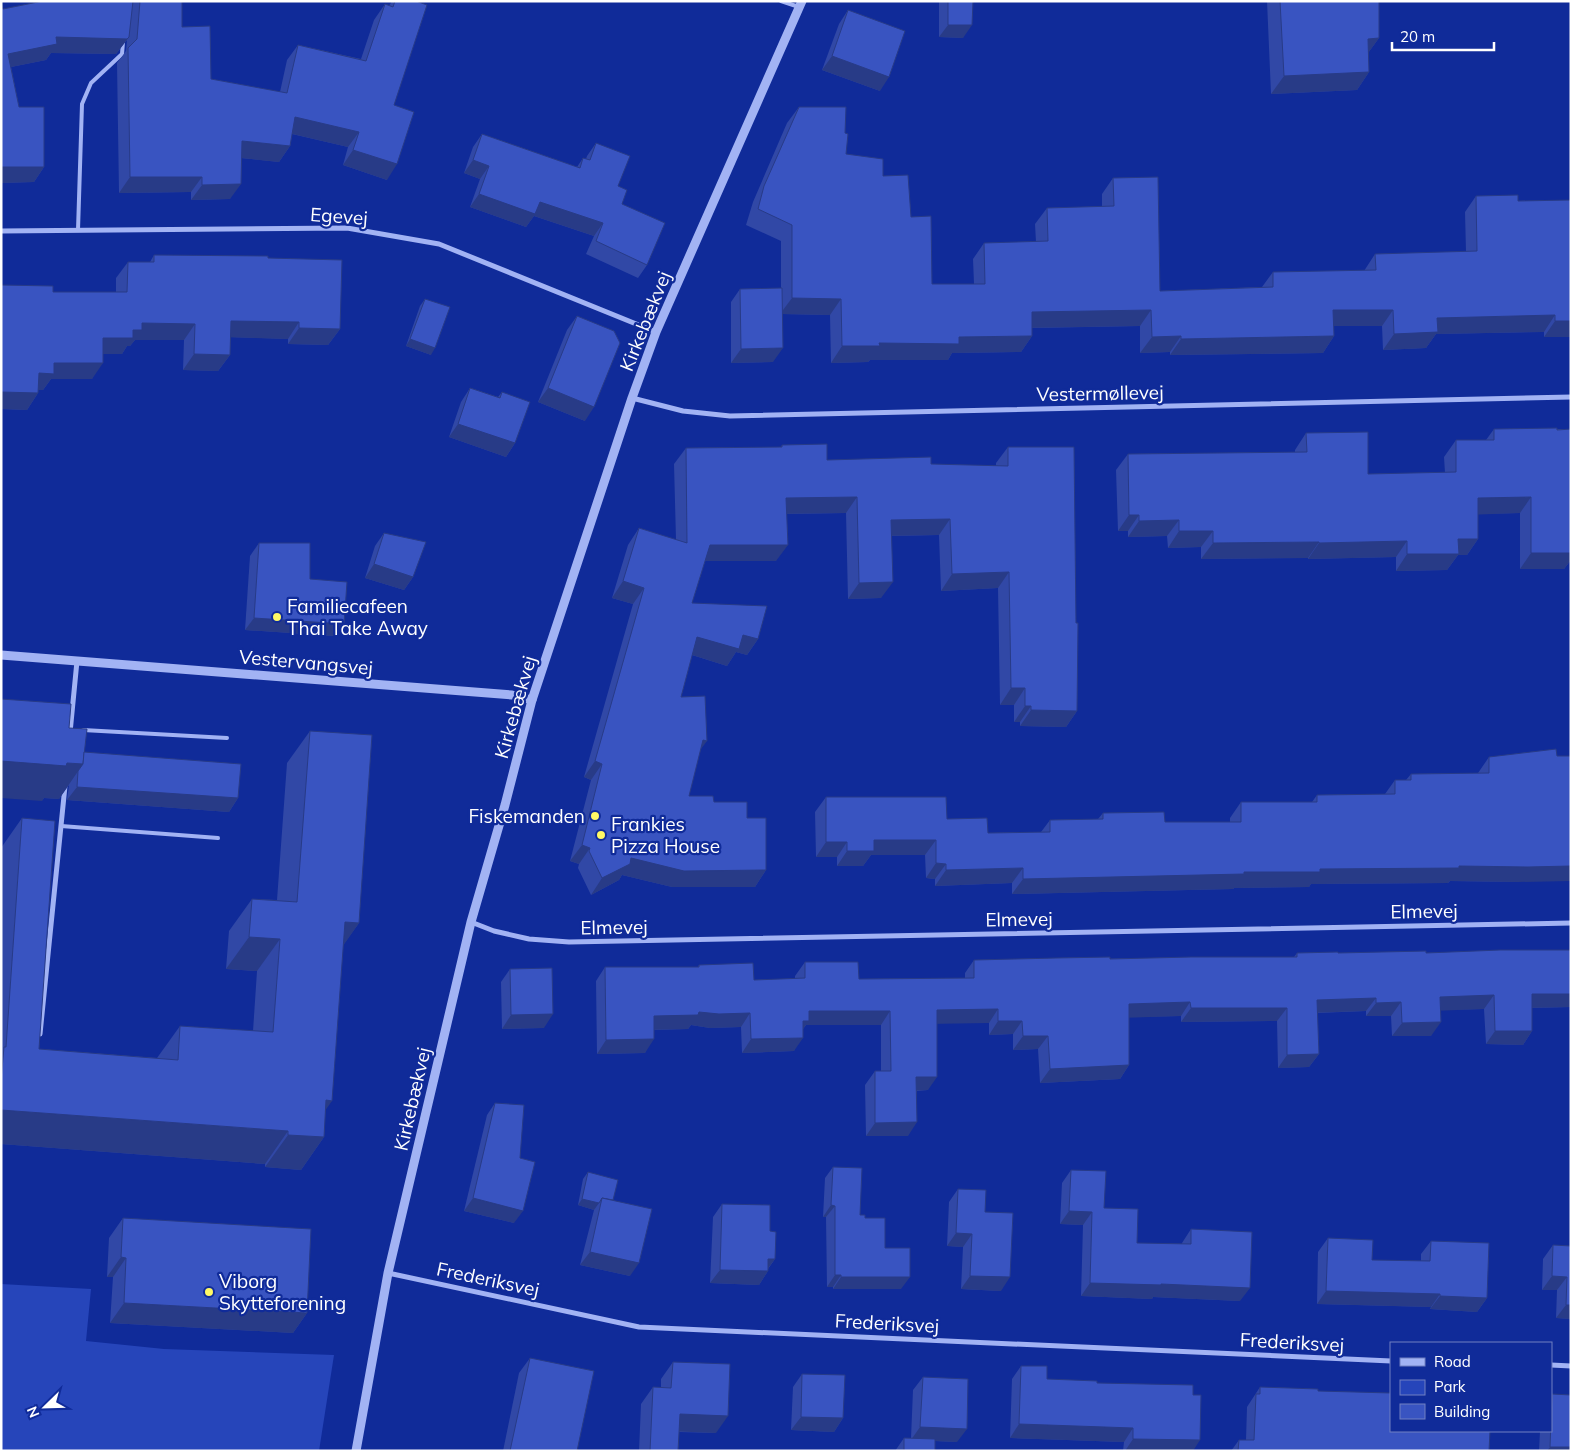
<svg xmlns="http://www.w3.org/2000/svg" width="1572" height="1452" font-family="Mulish,sans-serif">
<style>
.green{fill:#2645ba}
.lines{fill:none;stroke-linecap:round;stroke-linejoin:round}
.service{stroke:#a2b3f4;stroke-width:4}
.minor{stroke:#a2b3f4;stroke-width:5}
.tertiary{stroke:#a2b3f4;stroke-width:9}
.wall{fill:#3148a6}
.shaded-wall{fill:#283b87}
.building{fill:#3954c1;stroke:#283b87}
.poi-dot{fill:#fff865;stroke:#102b99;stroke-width:2}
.labels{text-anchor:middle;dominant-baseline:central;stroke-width:4.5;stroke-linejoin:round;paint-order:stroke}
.street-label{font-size:19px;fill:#fff;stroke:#102b99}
.poi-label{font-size:19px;fill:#fff;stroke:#102b99;text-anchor:start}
</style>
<rect width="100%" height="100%" fill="#102b99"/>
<path class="green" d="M1,1284L91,1289L86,1341L164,1349L334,1355L319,1451H1Z"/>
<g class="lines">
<g class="service">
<path d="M781,1L799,7"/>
<path d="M78,230L82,104L91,83L122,54L123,42"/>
<path d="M83,730L227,738"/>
<path d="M61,826L218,838"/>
</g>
<g class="minor">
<path d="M1,231L347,228L439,244L656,332"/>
<path d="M632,398L683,411L730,416L1571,397"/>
<path d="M70,733L77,661"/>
<path d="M471,922L494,931L529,939L569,942L1571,923"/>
<path d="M40,1034L65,786"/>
<path d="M388,1273L639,1327L1391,1361"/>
<path d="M1551,1365L1571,1366"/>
</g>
<g class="tertiary">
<path d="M1,655L512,695L532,700"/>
<path d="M356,1451L388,1273L471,922L505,805L532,700L632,398L656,332L802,1"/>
</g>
</g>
<g class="wall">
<path d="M43,1H182V27L211,79L280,92L287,60L298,45L361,59L374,20L385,4L389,6L392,1H416L394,105L387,180L343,165L348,147L292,134L290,146L279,162L241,158L230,199L191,200V192L119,193L117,63L126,51L127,40L116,54L51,53L46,60L11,67L19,107L44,167L34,182L1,183L3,9Z"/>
<path d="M939,1H973L963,38L939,37Z"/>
<path d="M1267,1H1379V38L1368,53L1369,72L1357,90L1271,94Z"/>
<path d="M848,10L880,91L822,70L839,24Z"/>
<path d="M799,107L845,133L846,154L883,176L911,217L932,284H974L973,259L984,243L1036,242L1035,224L1047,208L1102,207V194L1113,178L1160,291L1262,287L1273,272L1364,271L1375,254L1466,252L1465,212L1476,196L1518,201L1571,200V337H1544V332L1436,334L1426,348L1383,350L1382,326H1334V336L1323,353L1170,355V352L1140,353V326L1032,328V336L1021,352L952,353L948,360H870L868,362L831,363L830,315L782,314L773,362L731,363V302L740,289L781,288V241L746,225L753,202L787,123Z"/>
<path d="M482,134L577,167L583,158L586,159L587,156L596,143L618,186L622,204L647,265L638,278L586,254L594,236L534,216L526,227L470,207L480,179L464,173L473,147Z"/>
<path d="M154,255L268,258L340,329L328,345L288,344V339L230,337V355L218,371L183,370L184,340H135L130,346H127L122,354H103L92,379H51L43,390H38V393L27,410L1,409V285L53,292H116V278L128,262H150Z"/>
<path d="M425,299L431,355L406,346L420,306Z"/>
<path d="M577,316L585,421L538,402L567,330Z"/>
<path d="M470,388L498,397L502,392L515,443L506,457L449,437L461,402Z"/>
<path d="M1494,429H1571V560L1564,569H1520V513L1478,514V539L1467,555H1458L1447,570L1396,571V557L1308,559V558L1201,559V547L1168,548L1167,536L1128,537V531H1118L1116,470L1128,454L1295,452V450L1306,433L1368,474L1445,473L1444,457L1456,440H1486Z"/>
<path d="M782,445L827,460L931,464L996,466V463L1008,447L1077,711L1066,727L1020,726V722H1014V705H1000L998,588L941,591L939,535L892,536L881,598L848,599L846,513L787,514L776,561H705L692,603L758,639L747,655L736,652L727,666L692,655L681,697L700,750L689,796L714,802L747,818L766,870L755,887H672L622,875L619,880L591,895L578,868L579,864L570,861L591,780L584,777L633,604L612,598L628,545L639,528L676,540L674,464L686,448L781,447Z"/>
<path d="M384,533L413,577L404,590L365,578L375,546Z"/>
<path d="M259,543L310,579L335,636L245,630L250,556Z"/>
<path d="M69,728L84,752L238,798L229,812L67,800L69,785L59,799L44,798L42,801Z"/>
<path d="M310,731L359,923L343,945L325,1110L324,1137L301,1170L265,1167V1164L1,1144V848L22,818L39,1049L157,1058L180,1026L253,1031L257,971L226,969L229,931L252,899L277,900L287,763Z"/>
<path d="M1489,757L1518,882L1450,881L1448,883L1311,884L1309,887L1234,888L1233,889L1012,894V883L935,886V879L926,878L925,855H871L863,866H837V857H816L815,812L826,797L947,819L988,833L1041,832L1050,820L1098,819L1103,813L1165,822H1230V818L1241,802H1312L1317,795L1385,794L1395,780H1406L1411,774L1478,773Z"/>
<path d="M1297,953H1426L1571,1007L1532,1008V1031L1523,1045L1486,1044L1484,1009L1441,1010L1431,1036H1392L1391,1016H1366V1011L1317,1013L1319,1054L1309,1067L1278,1068L1277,1021L1181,1022V1016L1129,1017V1065L1120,1079L1040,1083L1038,1049L1013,1050V1034L989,1035V1023H937L928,1090L917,1091L908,1136H866L865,1085L875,1071H881V1025H806L803,1029L794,1051L742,1053L741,1027L710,1028L691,1025L688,1029L654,1030L645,1053L597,1054L596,981L605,967H698L699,965L754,980L795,979V976L805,962L859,979L965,978V973L974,960L1294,957Z"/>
<path d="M510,969L544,1028L502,1029L501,982Z"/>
<path d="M495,1103L514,1223L464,1211L487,1115Z"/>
<path d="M833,1167L860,1215L865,1218L885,1248L901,1289H833V1287H827L826,1217H823L825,1178Z"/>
<path d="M1071,1170L1104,1208L1137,1243L1182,1244V1243L1191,1229L1240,1301L1153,1297L1152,1299L1081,1296L1083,1225L1060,1224L1062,1183Z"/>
<path d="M588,1172L613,1200L630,1276L580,1265L594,1210L578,1205L583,1179Z"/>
<path d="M958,1189L985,1212L1001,1291L961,1289L963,1247L947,1246L949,1202Z"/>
<path d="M722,1204L770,1231L775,1259L768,1269V1271L759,1285L710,1283L713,1217Z"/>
<path d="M123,1218L307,1313L293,1333L110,1323L113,1277H107L109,1238Z"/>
<path d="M1328,1238L1372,1260L1421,1261V1254L1431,1241L1487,1298L1477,1312L1430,1309L1431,1307L1317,1304L1318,1252Z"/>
<path d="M1553,1245L1571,1246V1319L1556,1318L1557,1290H1542L1543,1259Z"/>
<path d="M530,1358L577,1451H503L519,1373Z"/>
<path d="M673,1362L716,1433L679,1432L678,1451H639L641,1404L653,1387H661V1379Z"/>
<path d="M1021,1366L1047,1379L1097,1383L1193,1451H1123L1124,1442L1010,1438L1012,1379Z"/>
<path d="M802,1374L843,1418L834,1432L791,1430L793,1387Z"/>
<path d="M923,1377L957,1442L935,1441V1451H895L904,1438H911L913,1390Z"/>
<path d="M1260,1387L1318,1391L1489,1451H1231L1239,1440H1246L1247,1407Z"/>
<path d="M1552,1394L1571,1451H1539L1540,1431H1551V1396Z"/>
</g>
<g class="shaded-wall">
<path d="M1077,1H1104L1077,2Z"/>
<path d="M948,25H972L963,38L939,37Z"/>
<path d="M56,37H129L116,54L51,53L46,60L1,69L8,54Z"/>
<path d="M1379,38L1366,56L1368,39Z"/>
<path d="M832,56L889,77L880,91L822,70Z"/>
<path d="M1369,72L1357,90L1271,94L1284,76Z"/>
<path d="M295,117L359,132L348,147L284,132Z"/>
<path d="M242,141L290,146L279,162L231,157Z"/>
<path d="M353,150L397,164L387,180L343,165Z"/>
<path d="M473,160L489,166L480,179L464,173Z"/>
<path d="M1,167H44L34,182L1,183Z"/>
<path d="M130,177H202L191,192L119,193Z"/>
<path d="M241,184L230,199L191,200L202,185Z"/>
<path d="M479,194L540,202L603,223L594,236L534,216L526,227L470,207Z"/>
<path d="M792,298L841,299L830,315L780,314Z"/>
<path d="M1151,310L1140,326L1020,328L1032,312Z"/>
<path d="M1333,310H1393L1382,326H1322Z"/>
<path d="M1555,315L1544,332L1436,334L1426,348L1383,350L1394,334L1437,318Z"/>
<path d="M231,321L299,322L288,339L219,337Z"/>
<path d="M1555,321H1571V337H1544Z"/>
<path d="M142,323L195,324L184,340H135L130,346H127L122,354H92L103,338L133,330Z"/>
<path d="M299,328L340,329L328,345L288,344Z"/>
<path d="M1032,336L1021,352L952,353L948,360H870L868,362L831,363L842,346L959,337Z"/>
<path d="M1181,336L1170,352L1140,353L1152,337Z"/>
<path d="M1334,336L1323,353L1170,355L1181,339Z"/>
<path d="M410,339L435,348L431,355L406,346Z"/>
<path d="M783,348L773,362L731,363L741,349Z"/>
<path d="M194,354L230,355L218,371L183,370Z"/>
<path d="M54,363H103L92,379H51L43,390H28L39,373Z"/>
<path d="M548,388L594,407L585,421L538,402Z"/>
<path d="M1,392L38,393L27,410L1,409Z"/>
<path d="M458,424L515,443L506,457L449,437Z"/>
<path d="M857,497L846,513L775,514L786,498Z"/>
<path d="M1531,497L1520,513L1466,515L1478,498Z"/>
<path d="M1129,515H1139L1128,531H1118Z"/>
<path d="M950,519L939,535L880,536L891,520Z"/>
<path d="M1179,520L1167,536L1128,537L1139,521Z"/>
<path d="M1179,531H1213L1201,547L1168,548Z"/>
<path d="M1458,539H1478L1467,555H1458L1447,570L1396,571L1407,554Z"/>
<path d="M1407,541L1396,557L1308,559L1319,543Z"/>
<path d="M1319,542L1308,558L1201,559L1213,543Z"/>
<path d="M710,545H788L776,561H699Z"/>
<path d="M1531,553H1571V560L1564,569H1520Z"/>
<path d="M374,564L413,577L404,590L365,578Z"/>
<path d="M1009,572L998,588L941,591L952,574Z"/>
<path d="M623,581L644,588L633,604L612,598Z"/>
<path d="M893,582L881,598L848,599L859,583Z"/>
<path d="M254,618L344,624L335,636L245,630Z"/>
<path d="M743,635L758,639L747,655L736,652L727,666L686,653L697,637Z"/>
<path d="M1011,688H1025L1014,705H1000Z"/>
<path d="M1025,706H1031L1020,722H1014Z"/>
<path d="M1031,710L1077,711L1066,727L1020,726Z"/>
<path d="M703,740L707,741L695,757Z"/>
<path d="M1,761L67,763L83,764L59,799L44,798L42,801L1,798Z"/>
<path d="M595,761L602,764L591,780L584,777Z"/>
<path d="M77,787L238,798L229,812L67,800Z"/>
<path d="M874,840H936L925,855H871L863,866H837L847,851Z"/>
<path d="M826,842H847L837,857H816Z"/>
<path d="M582,845L590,848L579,864L570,861Z"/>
<path d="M631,858L766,870L755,887H672L622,875L619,880L591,895L602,878Z"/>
<path d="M936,863L946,864L935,879L926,878Z"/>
<path d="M1459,866H1571V881L1518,882L1450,881L1448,883L1311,884L1309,887L1234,888L1233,889L1012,894L1023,879L1244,872L1320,869Z"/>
<path d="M1023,868L1012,883L935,886L946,870Z"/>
<path d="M345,922L359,923L336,956Z"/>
<path d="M249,937L280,939L257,971L226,969Z"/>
<path d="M1532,994H1571V1007L1522,1008Z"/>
<path d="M1494,995L1484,1009L1431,1011L1440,997Z"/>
<path d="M1376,998L1366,1011L1307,1013L1317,1000Z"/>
<path d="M1190,1002L1181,1016L1120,1018L1129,1004Z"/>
<path d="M1401,1002L1391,1016H1366L1376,1003Z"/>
<path d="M1191,1008H1287L1277,1021L1181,1022Z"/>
<path d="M998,1009L989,1023L927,1024L937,1010Z"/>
<path d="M809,1011H890L881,1025H806L799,1034H793Z"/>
<path d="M699,1012L750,1013L741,1027L710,1028L691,1025L688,1029L645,1030L654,1016Z"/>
<path d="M553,1014L544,1028L502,1029L511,1015Z"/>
<path d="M998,1021H1022L1013,1034L989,1035Z"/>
<path d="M1441,1022L1431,1036H1392L1402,1023Z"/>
<path d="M1495,1031H1532L1523,1045L1486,1044Z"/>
<path d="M1023,1036H1048L1038,1049L1013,1050Z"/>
<path d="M803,1038L794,1051L742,1053L751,1039Z"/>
<path d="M654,1039L645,1053L597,1054L606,1040Z"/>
<path d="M1319,1054L1309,1067L1278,1068L1287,1055Z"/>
<path d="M1129,1065L1120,1079L1040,1083L1050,1069Z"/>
<path d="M916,1077H937L928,1090L907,1091Z"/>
<path d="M326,1100L332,1101L309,1133Z"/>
<path d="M1,1110L288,1131L265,1164L1,1144Z"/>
<path d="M917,1122L908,1136H866L875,1123Z"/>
<path d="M288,1135L324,1137L301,1170L265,1167Z"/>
<path d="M473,1198L523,1211L514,1223L464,1211Z"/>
<path d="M582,1199L599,1203L594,1210L578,1205Z"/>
<path d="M831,1205L835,1206L826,1217H823Z"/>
<path d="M1069,1211L1092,1212L1083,1225L1060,1224Z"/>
<path d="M956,1233L972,1234L963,1247L947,1246Z"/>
<path d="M590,1252L639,1263L630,1276L580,1265Z"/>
<path d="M121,1257L126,1258L113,1277H107Z"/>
<path d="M768,1259H775L766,1271H768L759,1285L710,1283L720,1270Z"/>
<path d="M835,1275H841L833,1287H827Z"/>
<path d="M970,1276L1010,1277L1001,1291L961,1289Z"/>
<path d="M1552,1276L1567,1277L1557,1290H1542Z"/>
<path d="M841,1277H910L901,1289H833Z"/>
<path d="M1090,1283L1161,1284L1250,1288L1240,1301L1153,1297L1152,1299L1081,1296Z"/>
<path d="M1326,1291L1440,1294L1431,1307L1317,1304Z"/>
<path d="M1440,1296L1487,1298L1477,1312L1430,1309Z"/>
<path d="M124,1303L307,1313L293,1333L110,1323Z"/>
<path d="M1566,1305H1571V1319L1556,1318Z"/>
<path d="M680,1414L728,1416L716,1433L668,1431Z"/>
<path d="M801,1417L843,1418L834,1432L791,1430Z"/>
<path d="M1019,1424L1133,1428L1124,1442L1010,1438Z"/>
<path d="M920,1427L967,1429L957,1442L911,1440Z"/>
<path d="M1133,1439L1200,1440L1193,1451H1125Z"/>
<path d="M1550,1447H1571V1451H1547Z"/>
</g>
<g class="building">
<path d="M43,1H133L129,37L127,39L56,37L57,44L8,54L19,107H44V167H1V2L3,9Z"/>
<path d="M140,1H182V27L210,26L211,79L287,93L298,45L366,61L385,4L393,7L395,1H416L427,5L394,105L414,112L397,164L353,150L359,132L295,117L290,146L242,141L241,184L202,185V177H130L128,48L137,39Z"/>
<path d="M948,1H973L972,25H948Z"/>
<path d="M1280,1H1379V38L1368,39L1369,72L1284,76Z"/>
<path d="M848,10L905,31L889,77L832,56Z"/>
<path d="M799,107H846L845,133L848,134L846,154L883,159V176L908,175L911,217L931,216L932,284H985L984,243L1048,241L1047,208L1114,206L1113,178L1158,177L1160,291L1273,287V272L1376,270L1375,254L1477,251L1476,196L1518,195V201L1571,200V321H1555V315L1437,318L1438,332L1394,334L1393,310H1333L1334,336L1181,339V336L1152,337L1151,310L1032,312V336L959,337V344L879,343L880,346H842L841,299L792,298V225L758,209L764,186Z"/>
<path d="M482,134L580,168L583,158L590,160L596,143L630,156L618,186L627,190L622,204L665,223L647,265L596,241L603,223L540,202L535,214L479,194L489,166L473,160Z"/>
<path d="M154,255L268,256V258L342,260L340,329L299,328V322L231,321L230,355L194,354L195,324L142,323V330H133V338H103V363H54V374L39,373L38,393L1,392V285L53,286V292H127L128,262H154Z"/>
<path d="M782,288L783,348L741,349L740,289Z"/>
<path d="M425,299L450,307L435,348L410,339Z"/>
<path d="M577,316L614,331L620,343L594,407L548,388Z"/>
<path d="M470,388L500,398L502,392L530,402L515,443L458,424Z"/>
<path d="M1557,428V430L1571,429V553H1531V497L1478,498V539H1458L1459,554H1407V541L1319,543V542L1213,543V531H1179V520L1139,521V515H1129L1128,454L1307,452L1306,433L1368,432V474L1456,472V440H1494V429Z"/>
<path d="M827,444V460L931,457V464L1008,466V447H1074L1076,623H1078L1077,711L1031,710V706H1025V688H1011L1009,572L952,574L950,519L891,520L893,582L859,583L857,497L786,498L788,545H710L692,603L767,606L758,639L743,635L739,649L697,637L681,697L705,696L707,741L703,740L689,796H713L714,802H747V818H766V870L684,871L631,858L630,864L602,878L589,851L590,848L582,845L602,764L595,761L644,588L623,581L639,528L687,543L686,448L782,447V445Z"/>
<path d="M384,533L426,542L413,577L374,564Z"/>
<path d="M259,543H310V579L347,582L344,624L254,618Z"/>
<path d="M1,699L71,704L69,728L87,729L83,764L67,763L66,766L1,761Z"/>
<path d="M310,731L372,735L359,923L345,922L332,1101L326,1100L324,1137L288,1135V1131L1,1110V1080L4,1047H6L22,818L55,821L39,1049L178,1060L180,1026L273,1032L280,939L249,937L252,899L297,902Z"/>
<path d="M1556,749L1557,756H1571V866L1528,867L1459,866V868L1320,869V872H1244V874L1023,879V868L946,870V864L936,863V840H874V851H847V842H826V797H946L947,819L987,818L988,833L1050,832V820L1103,819V813L1164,812L1165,822H1241V802H1317V795L1395,794V780H1411V774L1489,773V757Z"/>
<path d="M84,752L241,764L238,798L77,787L78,771L83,764Z"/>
<path d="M1500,950H1571V994H1532V1031H1495L1494,995L1440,997L1441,1022L1402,1023L1401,1002L1376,1003V998L1317,1000L1319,1054L1287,1055V1008H1191L1190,1002L1129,1004V1065L1050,1069L1048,1036H1023L1022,1021H998V1009L937,1010V1077H916L917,1122L875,1123V1071H891L890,1011H809V1021H803V1038L751,1039L750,1013L719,1014L699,1012L698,1015L654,1016V1039L606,1040L605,967H699V965L753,963L754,980L805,978V962H858L859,979L974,978V960L1056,958L1110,957V959L1191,957H1297V953L1338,952V953L1426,951V953Z"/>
<path d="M552,968L553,1014L511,1015L510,969Z"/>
<path d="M495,1103L524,1105L520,1158L535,1162L523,1211L473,1198Z"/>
<path d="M833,1167L862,1168L860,1215H865V1218H885V1248H910V1277H841V1275H835V1206L831,1205Z"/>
<path d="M1071,1170L1106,1171L1104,1208L1138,1209L1137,1243L1191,1244V1229L1252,1232L1250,1288L1161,1284V1285L1090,1283L1092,1212L1069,1211Z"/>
<path d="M588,1172L618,1180L613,1200L602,1198L599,1203L582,1199Z"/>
<path d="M958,1189L986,1190L985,1212L1013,1213L1010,1277L970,1276L972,1234L956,1233Z"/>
<path d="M602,1198L652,1209L639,1263L590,1252Z"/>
<path d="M722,1204L770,1205V1231L776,1232L775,1259H768V1271L720,1270Z"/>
<path d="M123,1218L311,1229L307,1313L124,1303L126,1258L121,1257Z"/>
<path d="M1328,1238L1373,1240L1372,1260L1430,1261L1431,1241L1489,1243L1487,1298L1440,1296V1294L1326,1291Z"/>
<path d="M1553,1245L1571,1246V1305H1566L1567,1277L1552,1276Z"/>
<path d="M530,1358L594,1371L577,1451H510Z"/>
<path d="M673,1362L730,1364L728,1416L680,1414L678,1451H650L653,1387L671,1388Z"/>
<path d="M1021,1366H1047V1379L1097,1381V1383L1193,1385V1395H1201L1200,1440L1133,1439V1428L1019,1424Z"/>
<path d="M802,1374L845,1375L843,1418L801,1417Z"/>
<path d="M923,1377L968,1379L967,1429L920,1427Z"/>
<path d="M1260,1387L1318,1389V1391L1391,1393V1431H1490L1489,1451H1238L1239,1440H1254L1256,1394H1260Z"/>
<path d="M1552,1394L1571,1395V1447H1550Z"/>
<path d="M904,1438L935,1439V1451H904Z"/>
</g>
<g class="poi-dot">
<circle cx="277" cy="617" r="5"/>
<circle cx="595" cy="816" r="5"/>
<circle cx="601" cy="835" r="5"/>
<circle cx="209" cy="1292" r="5"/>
</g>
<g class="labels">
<g class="street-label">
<text transform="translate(339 216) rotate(4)">Egevej</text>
<text transform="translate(645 321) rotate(-68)">Kirkebækvej</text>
<text transform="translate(1100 393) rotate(-1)">Vestermøllevej</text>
<text transform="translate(306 662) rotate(5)">Vestervangsvej</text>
<text transform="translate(515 707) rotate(-74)">Kirkebækvej</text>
<text transform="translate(1424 911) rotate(-1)">Elmevej</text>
<text transform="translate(1019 919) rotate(-1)">Elmevej</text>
<text transform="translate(614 927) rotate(-1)">Elmevej</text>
<text transform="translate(412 1099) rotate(-77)">Kirkebækvej</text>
<text transform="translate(488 1279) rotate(12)">Frederiksvej</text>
<text transform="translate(887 1323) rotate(3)">Frederiksvej</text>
<text transform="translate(1292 1342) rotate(3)">Frederiksvej</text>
</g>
<g class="poi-label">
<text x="287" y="606">Familiecafeen<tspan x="287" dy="22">Thai Take Away</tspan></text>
<text x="585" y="816" text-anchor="end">Fiskemanden</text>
<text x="611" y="824">Frankies<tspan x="611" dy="22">Pizza House</tspan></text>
<text x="219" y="1281">Viborg<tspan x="219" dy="22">Skytteforening</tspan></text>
</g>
</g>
<rect width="1572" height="1452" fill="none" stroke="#ffffff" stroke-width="5"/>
<rect x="1390" y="1342" width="162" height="90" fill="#102b99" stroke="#7080c2"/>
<rect x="1400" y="1358" width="25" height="8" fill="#a2b3f4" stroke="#7080c2"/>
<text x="1434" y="1367" font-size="15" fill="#ffffff">Road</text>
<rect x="1400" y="1380" width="25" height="15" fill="#2645ba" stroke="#7080c2"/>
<text x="1434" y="1392" font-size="15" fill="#ffffff">Park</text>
<rect x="1400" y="1404" width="25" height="15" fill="#3954c1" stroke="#7080c2"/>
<text x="1434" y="1417" font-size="15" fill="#ffffff">Building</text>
<g transform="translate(45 1407) rotate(247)" stroke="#102b99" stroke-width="4" paint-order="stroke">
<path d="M0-4L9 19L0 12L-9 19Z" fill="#ffffff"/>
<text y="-8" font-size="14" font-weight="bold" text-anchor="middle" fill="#ffffff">N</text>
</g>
<path d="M1392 42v8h102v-8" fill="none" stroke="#ffffff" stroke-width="2.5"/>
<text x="1400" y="42" font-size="15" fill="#ffffff" stroke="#102b99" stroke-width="4" paint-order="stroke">20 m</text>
</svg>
